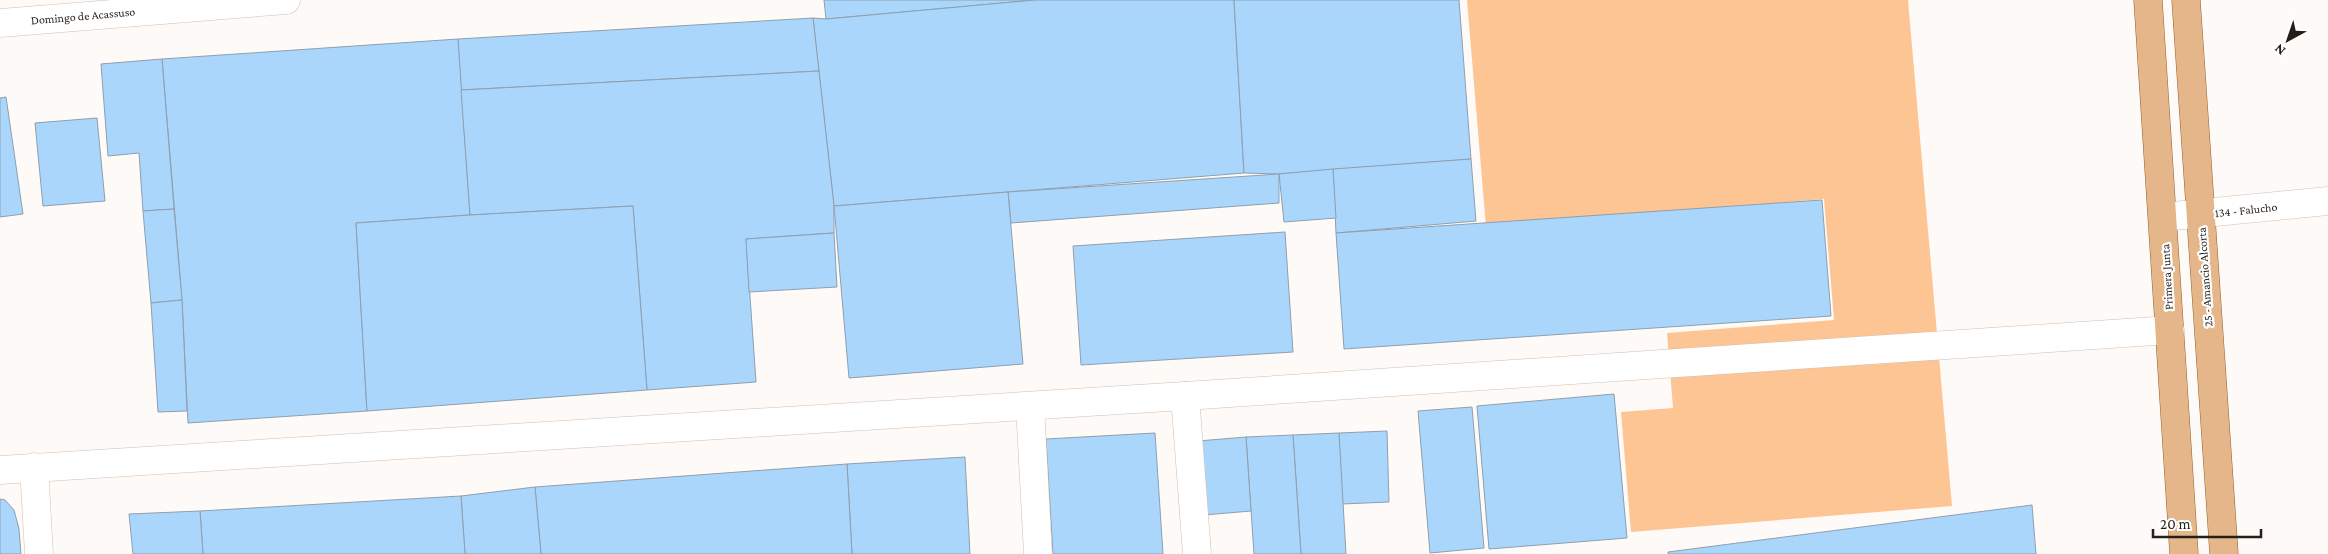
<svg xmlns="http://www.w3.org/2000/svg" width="2328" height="554" font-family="'Crimson Pro',serif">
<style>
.green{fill:#fec594}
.building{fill:#aad6fc;stroke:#8e9faf}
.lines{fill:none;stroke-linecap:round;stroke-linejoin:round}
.minor-casing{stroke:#d3bfb0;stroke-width:29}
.major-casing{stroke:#95612e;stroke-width:29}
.minor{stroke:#fff;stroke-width:28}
.major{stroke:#e4b689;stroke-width:28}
.labels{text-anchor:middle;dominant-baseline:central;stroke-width:4.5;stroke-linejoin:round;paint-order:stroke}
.street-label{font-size:12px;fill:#251e19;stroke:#fff}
</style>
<rect width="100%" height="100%" fill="#fefaf7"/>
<path class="green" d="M1467,0H1908L1952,506L1631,532L1621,412L1673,408L1667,333L1834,320L1824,199L1486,227Z"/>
<g class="building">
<path d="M824,0H1035L826,19Z"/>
<path d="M1035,0H1234L1244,173L834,206L813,18L826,19Z"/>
<path d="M1234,0H1459L1471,159L1279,174L1244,173Z"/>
<path d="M813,18L819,71L461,90L458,39Z"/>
<path d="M458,39L470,215L356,223L367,411L188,423L182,300L162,59Z"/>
<path d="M162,59L174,209L143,211L139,153L108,156L101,64Z"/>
<path d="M819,71L834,206V233L746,239L756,382L647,390L633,206L470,215L461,90Z"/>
<path d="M6,97L23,214L0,217V98Z"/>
<path d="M97,118L105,201L43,206L35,123Z"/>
<path d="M1471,159L1476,221L1336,233L1333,169Z"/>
<path d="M1333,169L1336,218L1284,222L1279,174Z"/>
<path d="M1279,174V203L1011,223L1008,192Z"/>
<path d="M1008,192L1023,364L849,378L834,206Z"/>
<path d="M1822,200L1831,316L1344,349L1336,233Z"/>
<path d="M633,206L647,390L367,411L356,223L470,215Z"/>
<path d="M174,209L182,300L151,303L143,211Z"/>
<path d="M1285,232L1293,352L1081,365L1073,246Z"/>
<path d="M834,233L837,287L749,292L746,239Z"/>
<path d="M182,300L187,411L158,412L151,303Z"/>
<path d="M1614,394L1627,538L1489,549L1477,406Z"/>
<path d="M1472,407L1484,548L1430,553L1418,411Z"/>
<path d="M1387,431L1389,502L1342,504L1339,433Z"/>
<path d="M1155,433L1163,554H1053L1046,439Z"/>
<path d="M1339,433L1346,554H1301L1293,435Z"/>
<path d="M1293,435L1301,554H1254L1246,437Z"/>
<path d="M1246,437L1251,511L1204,515L1198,441Z"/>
<path d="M965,457L970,554H852L847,464Z"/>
<path d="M847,464L852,554H541L535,487Z"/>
<path d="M535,487L541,554H465L461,496Z"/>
<path d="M461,496L465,554H203L200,511Z"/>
<path d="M0,499L5,500L14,510L19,529L21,554H0Z"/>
<path d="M2032,505L2036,554H1668V552Z"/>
<path d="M200,511L203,554H133L129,514Z"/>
</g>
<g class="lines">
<g class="minor-casing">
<g id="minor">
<path d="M0,23L286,0"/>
<path d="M2163,217L2328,201"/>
<path d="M1185,396L1197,554"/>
<path d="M1030,406L1038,554"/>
<path d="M34,467L39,554"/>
<path d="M0,470L1185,396L2170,330"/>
</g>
</g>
<g class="major-casing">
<g id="major">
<path d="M2148,0L2184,554"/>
<path d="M2186,0L2224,554"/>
</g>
</g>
<use href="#minor" class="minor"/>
<use href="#major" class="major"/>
</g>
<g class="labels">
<g class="street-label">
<text transform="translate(83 16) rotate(-5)">Domingo de Acassuso</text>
<text transform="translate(2246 210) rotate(-6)">134 - Falucho</text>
<text transform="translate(2167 277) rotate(-93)">Primera Junta</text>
<text transform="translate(2205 277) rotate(-94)">25 - Amancio Alcorta</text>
</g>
</g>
<g transform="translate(2288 40) rotate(220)" stroke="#ffffff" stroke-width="4" paint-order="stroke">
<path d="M0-4L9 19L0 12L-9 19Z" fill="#251e19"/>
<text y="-8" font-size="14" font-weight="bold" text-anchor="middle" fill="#251e19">N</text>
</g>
<path d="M2153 529v8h108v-8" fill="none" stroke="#251e19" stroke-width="2.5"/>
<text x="2160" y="529" font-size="15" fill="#251e19" stroke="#ffffff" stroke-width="4" paint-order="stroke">20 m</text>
</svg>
